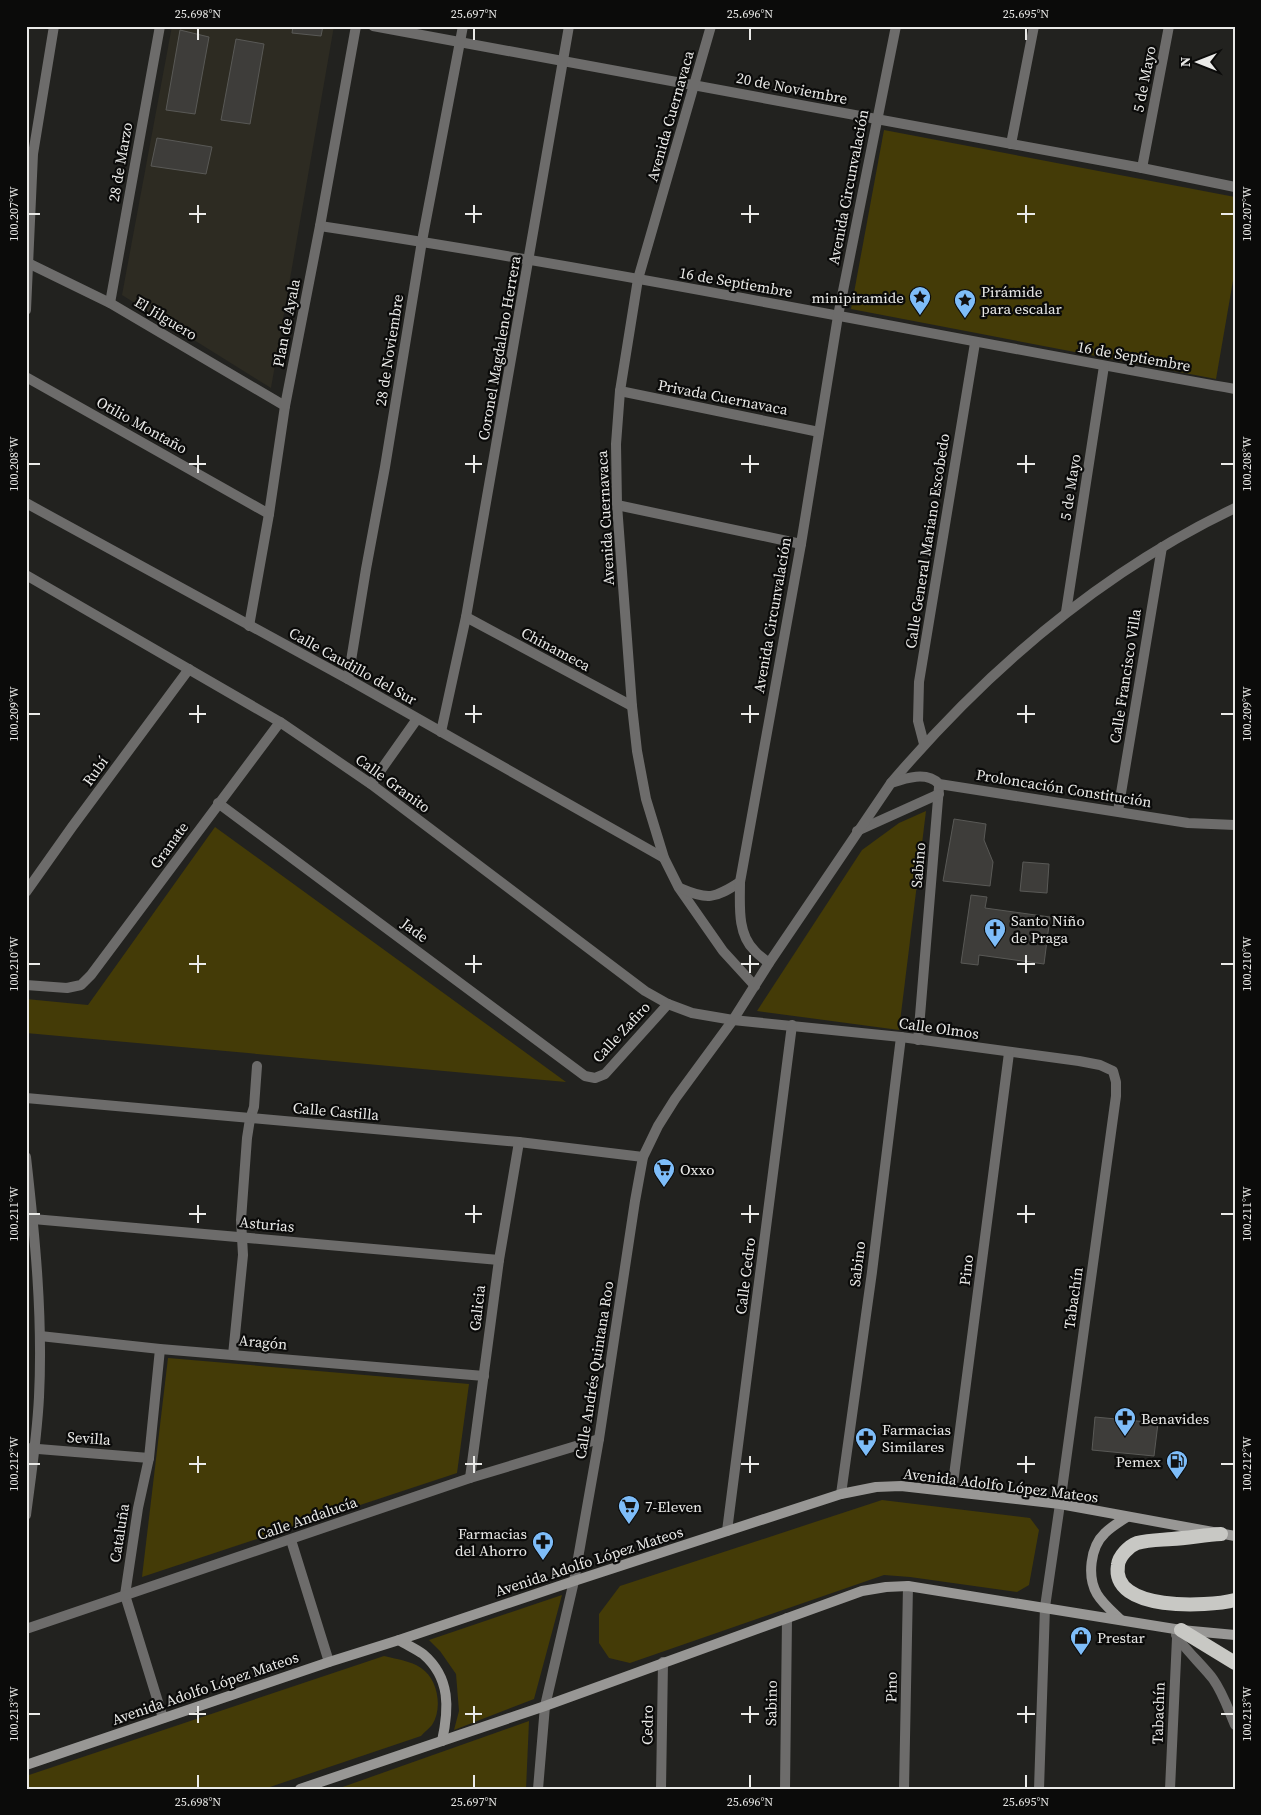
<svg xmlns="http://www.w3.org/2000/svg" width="1261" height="1815" font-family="'Source Serif 4',serif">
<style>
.built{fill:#2d2b22}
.green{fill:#443b07}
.building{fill:#3e3d3a;stroke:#595956}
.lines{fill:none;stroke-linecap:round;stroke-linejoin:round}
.pedestrian{stroke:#6d6c6b;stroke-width:10}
.minor{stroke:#6d6c6b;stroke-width:10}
.tertiary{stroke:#6d6c6b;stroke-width:10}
.secondary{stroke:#989795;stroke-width:10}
.trunk{stroke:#c8c8c4;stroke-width:14}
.ticks{fill:none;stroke:#eaeae8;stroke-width:2}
.labels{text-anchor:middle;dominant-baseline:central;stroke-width:4.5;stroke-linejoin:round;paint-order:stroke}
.street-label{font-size:15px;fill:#eaeae8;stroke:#0b0b0a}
.poi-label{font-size:15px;fill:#eaeae8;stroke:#0b0b0a;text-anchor:start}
.neatline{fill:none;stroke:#eaeae8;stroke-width:2}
.ticks-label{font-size:12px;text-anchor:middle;fill:#eaeae8}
</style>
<rect width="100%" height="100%" fill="#22221f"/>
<path class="built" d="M172,26H334L271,388L122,295Z"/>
<g class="green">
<path d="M884,130L1235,197V269L1216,379L851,309Z"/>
<path d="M926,811L899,1030L757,1011L862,850L899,823Z"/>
<path d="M215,827L566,1082L26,1033V999L88,1005Z"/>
<path d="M168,1358L469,1384L457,1473L142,1577Z"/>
<path d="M882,1500L1030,1518L1039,1530L1029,1585L1017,1592L910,1577L884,1575L630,1663L609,1658L599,1643V1614L620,1586Z"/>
<path d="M562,1595L534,1699L454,1730L459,1711L456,1674L440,1651L429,1640Z"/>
<path d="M384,1656C396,1659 411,1661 421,1668C438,1679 443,1708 432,1725C429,1729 424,1732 421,1736L264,1789H26V1776Z"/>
<path d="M529,1721L526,1789H337Z"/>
</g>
<g class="building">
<path d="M293,26H323L321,36L292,33Z"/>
<path d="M180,30L209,37L195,114L166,110Z"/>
<path d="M236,39L264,44L250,124L221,120Z"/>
<path d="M157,138L212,147L206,174L151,166Z"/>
<path d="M954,819L986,824L984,840L993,862L990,886L943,881Z"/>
<path d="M1023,862L1049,864L1047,893L1020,891Z"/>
<path d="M971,895L987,897L985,908L1050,917L1044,964L979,955L978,965L961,963Z"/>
<path d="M1095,1417L1158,1423L1154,1456L1092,1450Z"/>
</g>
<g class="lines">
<g class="pedestrian">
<path d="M233,1355L243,1255L241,1220L247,1138L250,1119L254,1107L257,1066"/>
<path d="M26,1448L149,1458"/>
<path d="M291,1540L329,1662"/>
</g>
<g class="minor">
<path d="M373,26L1142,168L1235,187"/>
<path d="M1011,144L1034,26"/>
<path d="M1142,168L1169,26"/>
<path d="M320,226C626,272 930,335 1235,389"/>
<path d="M28,263L110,303L285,406"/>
<path d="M110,303L160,26"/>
<path d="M26,310L33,154L54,26"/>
<path d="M26,377L269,514"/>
<path d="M620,391L819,432"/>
<path d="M26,503L348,679L664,858"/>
<path d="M617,505L801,544"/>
<path d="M26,575L280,722L371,784L645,991L668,1004L692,1013L733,1020L901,1037L1079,1061L1100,1065L1113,1071L1116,1082V1096L1060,1504"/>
<path d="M1066,612L1104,366"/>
<path d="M466,617L632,706"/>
<path d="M249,626L269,514L285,406L320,226L356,26"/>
<path d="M348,679L366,569L385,467L422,241L463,26"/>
<path d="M441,732L466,617L569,26"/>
<path d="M924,744L918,721L919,682L975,343"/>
<path d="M891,783C987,670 1101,572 1235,508"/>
<path d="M371,784L417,719"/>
<path d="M218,803L585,1076L595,1078L605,1074L668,1004"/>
<path d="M1118,811L1162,547"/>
<path d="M26,892L72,827L189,669"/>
<path d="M26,985L67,988L81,985L91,975L280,722"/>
<path d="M918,1040L939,787"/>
<path d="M26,1098L519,1142L643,1157"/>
<path d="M26,1157C35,1237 43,1317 39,1397C37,1437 31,1476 26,1515"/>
<path d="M33,1219L499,1260"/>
<path d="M40,1336L160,1349L484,1376"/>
<path d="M160,1349L149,1458L138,1508L125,1595L163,1718"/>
<path d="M470,1478L499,1260L519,1142"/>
<path d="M952,1491L1009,1053"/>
<path d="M841,1494L872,1272L901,1037"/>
<path d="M727,1531L792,1025"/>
<path d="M26,1629L470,1478L599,1439"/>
<path d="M1176,1635C1178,1642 1206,1669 1213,1679C1223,1693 1228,1709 1235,1725"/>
<path d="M661,1789L663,1662"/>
<path d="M785,1789L787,1618"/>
<path d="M904,1789L908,1586"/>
<path d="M1170,1789L1177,1638"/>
</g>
<g class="tertiary">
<path d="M711,26L638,279L620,391L616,444L617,505L632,706L637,751L646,799L664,858L679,888L723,951L755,986"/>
<path d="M857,831L939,794"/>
<path d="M680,888C708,900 714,899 740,882"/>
<path d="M769,963C764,959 758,955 754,950C737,933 740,905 740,882L801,544L838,316L896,26"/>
<path d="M538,1789L545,1706L574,1581L599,1439L635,1201L643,1157L658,1126L675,1099L733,1020L769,963L891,783C906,778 927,771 939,784L1188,823L1235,825"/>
<path d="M1039,1789L1045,1607L1060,1504"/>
</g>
<g class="secondary">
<path d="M1121,1620C1113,1612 1103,1604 1097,1594C1087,1577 1090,1547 1105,1533C1111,1527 1119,1522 1127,1517"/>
<path d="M399,1640C407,1645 416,1649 423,1654C451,1678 449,1709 442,1741"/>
<path d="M26,1765L329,1662L399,1640L574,1581L841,1494L876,1487L901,1486L1060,1504L1235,1536"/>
<path d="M300,1789L545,1706L862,1591L886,1587L908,1586L1181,1630L1235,1635"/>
</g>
<g class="trunk">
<path d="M1221,1534C1205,1535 1188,1538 1172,1539C1160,1540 1148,1540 1137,1543C1129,1546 1119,1556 1118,1565C1110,1612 1208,1607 1235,1600"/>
<path d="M1181,1630L1235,1663"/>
</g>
</g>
<path class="ticks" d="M198,28V40M474,28V40M750,28V40M1026,28V40M198,205V223M474,205V223M750,205V223M1026,205V223M28,214H40M189,214H206M465,214H482M741,214H759M1017,214H1035M1221,214H1234M198,455V473M474,455V473M750,455V473M1026,455V473M28,464H40M189,464H206M465,464H482M741,464H759M1017,464H1035M1221,464H1234M198,705V723M474,705V723M750,705V723M1026,705V723M28,714H40M189,714H206M465,714H482M741,714H759M1017,714H1035M1221,714H1234M198,955V973M474,955V973M750,955V973M1026,955V973M28,964H40M189,964H206M465,964H482M741,964H759M1017,964H1035M1221,964H1234M198,1205V1223M474,1205V1223M750,1205V1223M1026,1205V1223M28,1214H40M189,1214H206M465,1214H482M741,1214H759M1017,1214H1035M1221,1214H1234M198,1456V1473M474,1456V1473M750,1456V1473M1026,1456V1473M28,1464H40M189,1464H206M465,1464H482M741,1464H759M1017,1464H1035M1221,1464H1234M198,1706V1723M474,1706V1723M750,1706V1723M1026,1706V1723M28,1714H40M189,1714H206M465,1714H482M741,1714H759M1017,1714H1035M1221,1714H1234M198,1775V1788M474,1775V1788M750,1775V1788M1026,1775V1788"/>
<defs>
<g id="sight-pin" transform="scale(1.125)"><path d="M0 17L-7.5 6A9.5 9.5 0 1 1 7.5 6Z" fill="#7ebdf9" stroke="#0b0b0a"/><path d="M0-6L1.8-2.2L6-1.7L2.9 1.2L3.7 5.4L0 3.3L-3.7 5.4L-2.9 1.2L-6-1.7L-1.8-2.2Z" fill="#111"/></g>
<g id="church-pin" transform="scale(1.125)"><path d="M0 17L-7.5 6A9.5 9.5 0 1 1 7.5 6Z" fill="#7ebdf9" stroke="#0b0b0a"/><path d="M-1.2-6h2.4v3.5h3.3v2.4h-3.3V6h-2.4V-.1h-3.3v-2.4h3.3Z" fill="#111"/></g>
<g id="supermarket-pin" transform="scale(1.125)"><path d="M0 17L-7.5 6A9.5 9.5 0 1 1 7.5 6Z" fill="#7ebdf9" stroke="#0b0b0a"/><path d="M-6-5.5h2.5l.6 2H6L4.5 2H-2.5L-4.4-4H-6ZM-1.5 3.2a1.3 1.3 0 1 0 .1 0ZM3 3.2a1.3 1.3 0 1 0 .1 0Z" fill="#111"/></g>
<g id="pharmacy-pin" transform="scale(1.125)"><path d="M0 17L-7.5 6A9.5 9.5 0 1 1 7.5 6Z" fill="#7ebdf9" stroke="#0b0b0a"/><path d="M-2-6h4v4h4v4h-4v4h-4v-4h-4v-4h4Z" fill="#111"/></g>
<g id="fuel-pin" transform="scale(1.125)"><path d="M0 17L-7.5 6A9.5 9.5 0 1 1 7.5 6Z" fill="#7ebdf9" stroke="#0b0b0a"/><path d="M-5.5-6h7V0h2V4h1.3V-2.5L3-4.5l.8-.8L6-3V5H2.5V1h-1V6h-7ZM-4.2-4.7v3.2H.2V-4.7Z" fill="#111"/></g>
<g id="shop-pin" transform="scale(1.125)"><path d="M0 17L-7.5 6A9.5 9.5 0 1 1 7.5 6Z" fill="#7ebdf9" stroke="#0b0b0a"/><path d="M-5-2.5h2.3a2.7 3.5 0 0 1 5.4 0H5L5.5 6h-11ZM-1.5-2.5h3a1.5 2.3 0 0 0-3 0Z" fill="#111"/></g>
</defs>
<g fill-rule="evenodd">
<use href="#sight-pin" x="920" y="297"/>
<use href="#sight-pin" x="965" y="300"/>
<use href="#church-pin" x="995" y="929"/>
<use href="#supermarket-pin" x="664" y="1169"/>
<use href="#pharmacy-pin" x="1125" y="1418"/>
<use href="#pharmacy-pin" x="866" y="1438"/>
<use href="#fuel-pin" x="1177" y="1461"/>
<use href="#supermarket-pin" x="629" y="1506"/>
<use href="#pharmacy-pin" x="543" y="1542"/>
<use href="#shop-pin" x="1081" y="1637"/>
</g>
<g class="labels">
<g class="street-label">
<text transform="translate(1144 79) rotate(-79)">5 de Mayo</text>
<text transform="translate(792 88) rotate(11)">20 de Noviembre</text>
<text transform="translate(670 116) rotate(-74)">Avenida Cuernavaca</text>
<text transform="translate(120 162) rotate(-80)">28 de Marzo</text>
<text transform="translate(848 187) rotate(-79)">Avenida Circunvalación</text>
<text transform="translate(736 282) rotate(10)">16 de Septiembre</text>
<text transform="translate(166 318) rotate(31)">El Jilguero</text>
<text transform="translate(286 323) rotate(-79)">Plan de Ayala</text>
<text transform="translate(499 348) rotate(-80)">Coronel Magdaleno Herrera</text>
<text transform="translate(389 350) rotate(-81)">28 de Noviembre</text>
<text transform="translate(1134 356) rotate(10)">16 de Septiembre</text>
<text transform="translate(723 397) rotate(11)">Privada Cuernavaca</text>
<text transform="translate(142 425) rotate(29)">Otilio Montaño</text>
<text transform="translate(1070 487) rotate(-81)">5 de Mayo</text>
<text transform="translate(605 518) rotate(-93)">Avenida Cuernavaca</text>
<text transform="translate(927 541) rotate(-81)">Calle General Mariano Escobedo</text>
<text transform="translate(772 615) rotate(-80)">Avenida Circunvalación</text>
<text transform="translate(556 649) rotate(28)">Chinameca</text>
<text transform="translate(353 666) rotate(29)">Calle Caudillo del Sur</text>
<text transform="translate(1125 676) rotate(-81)">Calle Francisco Villa</text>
<text transform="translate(95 771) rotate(-54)">Rubí</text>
<text transform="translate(393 783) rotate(36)">Calle Granito</text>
<text transform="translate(1064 788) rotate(9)">Proloncación Constitución</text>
<text transform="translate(169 845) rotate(-54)">Granate</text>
<text transform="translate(918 865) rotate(-85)">Sabino</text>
<text transform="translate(415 930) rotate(37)">Jade</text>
<text transform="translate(939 1028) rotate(8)">Calle Olmos</text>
<text transform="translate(621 1032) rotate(-47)">Calle Zafiro</text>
<text transform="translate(336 1111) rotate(5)">Calle Castilla</text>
<text transform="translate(267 1224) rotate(5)">Asturias</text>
<text transform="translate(857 1264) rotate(-83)">Sabino</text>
<text transform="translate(966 1270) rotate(-83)">Pino</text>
<text transform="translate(745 1276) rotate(-83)">Calle Cedro</text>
<text transform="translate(1073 1298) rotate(-82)">Tabachín</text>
<text transform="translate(477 1308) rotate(-83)">Galicia</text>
<text transform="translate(263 1342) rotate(5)">Aragón</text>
<text transform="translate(594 1370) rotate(-81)">Calle Andrés Quintana Roo</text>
<text transform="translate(89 1438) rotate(4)">Sevilla</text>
<text transform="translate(1001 1485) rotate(7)">Avenida Adolfo López Mateos</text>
<text transform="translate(307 1518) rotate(-19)">Calle Andalucía</text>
<text transform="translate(119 1533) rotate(-81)">Cataluña</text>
<text transform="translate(589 1561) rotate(-18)">Avenida Adolfo López Mateos</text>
<text transform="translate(891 1687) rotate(-89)">Pino</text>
<text transform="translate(205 1688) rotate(-19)">Avenida Adolfo López Mateos</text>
<text transform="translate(771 1703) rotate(-89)">Sabino</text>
<text transform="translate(1158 1713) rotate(-88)">Tabachín</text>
<text transform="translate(647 1725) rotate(-89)">Cedro</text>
</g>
<g class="poi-label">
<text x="981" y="291">Pirámide<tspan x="981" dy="17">para escalar</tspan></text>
<text x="904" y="297" text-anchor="end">minipiramide</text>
<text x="1011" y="920">Santo Niño<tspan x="1011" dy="17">de Praga</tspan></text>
<text x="680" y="1169">Oxxo</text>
<text x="1141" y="1418">Benavides</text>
<text x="882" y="1429">Farmacias<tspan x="882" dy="17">Similares</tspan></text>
<text x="1161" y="1461" text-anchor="end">Pemex</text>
<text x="645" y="1506">7-Eleven</text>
<text x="527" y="1533" text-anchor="end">Farmacias<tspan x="527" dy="17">del Ahorro</tspan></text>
<text x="1097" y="1637">Prestar</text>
</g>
</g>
<rect width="1261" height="1815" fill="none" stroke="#0b0b0a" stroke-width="55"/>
<g transform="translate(1198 62) rotate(270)" stroke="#0b0b0a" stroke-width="4" paint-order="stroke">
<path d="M0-4L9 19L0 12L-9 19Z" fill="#eaeae8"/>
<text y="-8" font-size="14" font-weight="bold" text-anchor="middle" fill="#eaeae8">N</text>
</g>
<rect x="28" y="28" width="1206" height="1760" class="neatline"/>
<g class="ticks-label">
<text x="198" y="18">25.698°N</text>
<text x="474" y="18">25.697°N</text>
<text x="750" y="18">25.696°N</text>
<text x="1026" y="18">25.695°N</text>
<text transform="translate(1247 214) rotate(-90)" y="4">100.207°W</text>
<text transform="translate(14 214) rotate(-90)" y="4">100.207°W</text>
<text transform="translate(1247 464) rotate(-90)" y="4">100.208°W</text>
<text transform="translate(14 464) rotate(-90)" y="4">100.208°W</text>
<text transform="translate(1247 714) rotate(-90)" y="4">100.209°W</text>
<text transform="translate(14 714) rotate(-90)" y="4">100.209°W</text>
<text transform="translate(1247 964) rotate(-90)" y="4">100.210°W</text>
<text transform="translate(14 964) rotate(-90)" y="4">100.210°W</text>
<text transform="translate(1247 1214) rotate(-90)" y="4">100.211°W</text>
<text transform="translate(14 1214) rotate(-90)" y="4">100.211°W</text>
<text transform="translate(1247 1464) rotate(-90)" y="4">100.212°W</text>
<text transform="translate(14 1464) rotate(-90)" y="4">100.212°W</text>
<text transform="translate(1247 1714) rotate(-90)" y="4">100.213°W</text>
<text transform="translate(14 1714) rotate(-90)" y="4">100.213°W</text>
<text x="198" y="1806">25.698°N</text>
<text x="474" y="1806">25.697°N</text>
<text x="750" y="1806">25.696°N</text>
<text x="1026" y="1806">25.695°N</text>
</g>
</svg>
